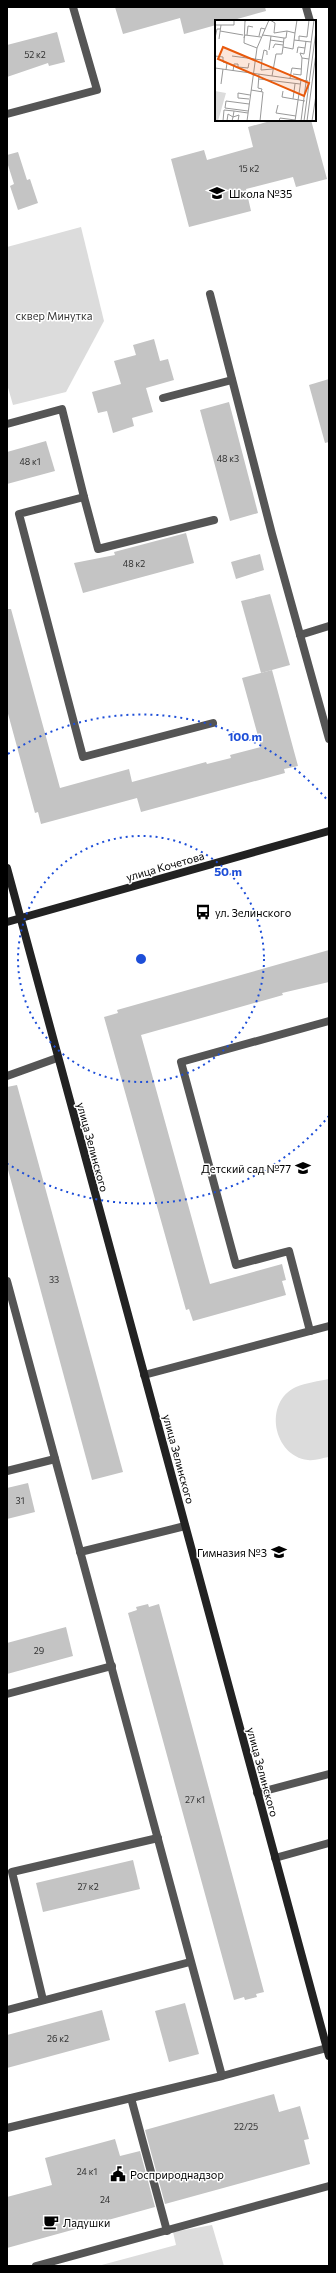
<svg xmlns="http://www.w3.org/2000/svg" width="336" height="2273" font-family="Commissioner,sans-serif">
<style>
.green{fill:#dcdcdc}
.building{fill:#c4c4c4}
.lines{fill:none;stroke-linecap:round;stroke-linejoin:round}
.lane{stroke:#555;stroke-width:8}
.street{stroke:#555;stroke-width:8}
.secondary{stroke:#222;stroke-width:8}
.ring{fill:none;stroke:#1d4ed8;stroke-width:2;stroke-dasharray:2 4}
.labels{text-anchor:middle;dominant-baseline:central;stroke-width:3;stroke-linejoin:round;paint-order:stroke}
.number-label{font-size:9px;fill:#313131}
.poi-label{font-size:11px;fill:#000;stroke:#fff;text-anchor:start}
.park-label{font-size:11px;fill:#333;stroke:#fff}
.street-label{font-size:11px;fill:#000;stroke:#fff}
.inset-road{fill:none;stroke:#999;stroke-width:1}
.view{fill:#e8590c;fill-opacity:0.15;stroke:#e8590c;stroke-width:2}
.inset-edge{fill:none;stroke:#000;stroke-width:2}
.centre{fill:#1d4ed8;stroke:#fff;stroke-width:2}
.ring-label{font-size:12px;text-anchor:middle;font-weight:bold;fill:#1d4ed8;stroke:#fff;stroke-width:3;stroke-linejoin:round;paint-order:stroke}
</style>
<rect width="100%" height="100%" fill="#fff"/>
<g class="green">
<path d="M81,227L104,321L66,392L13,405L7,384V247Z"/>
<path d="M329,1379V1457C322,1458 315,1461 308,1460C273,1456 263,1402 296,1387C306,1383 319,1381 329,1379Z"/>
<path d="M212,2225L224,2266H98L176,2245L173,2232Z"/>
</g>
<g class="building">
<path d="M115,7H265L266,11L230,21H216V25L184,34L180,18L123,34Z"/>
<path d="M57,32L65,62L49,66L48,63L7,77V45Z"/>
<path d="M274,120H311L327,179L296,187L293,177L246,189L251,211L189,227L171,159L204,150L207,160L253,147L248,127Z"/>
<path d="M18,152L27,180L30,179L38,203L18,210L10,186L14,184L7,162V155Z"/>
<path d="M154,339L160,361L168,359L174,380L146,388L153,412L132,418L134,426L113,433L107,411L98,413L92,392L121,384L114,361L136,355L133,345Z"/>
<path d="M329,379V442L325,443L309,385Z"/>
<path d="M229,402L258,513L230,521L200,410Z"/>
<path d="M46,441L55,471L7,484V452Z"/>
<path d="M186,533L194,563L83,593L74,563L115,555L114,552Z"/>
<path d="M260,554L264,570L236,579L231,562Z"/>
<path d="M270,594L290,665L261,673L241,601Z"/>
<path d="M7,609H11L60,788L129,769L132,782L206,762L207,764L231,758L230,755L261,747L242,678L272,670L298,766L284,769L285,773L141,812L137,798L41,824L38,812L35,813L7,710Z"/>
<path d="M329,950V982L282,993L283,995L141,1035L210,1284L282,1264L286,1280L282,1281L286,1295L193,1321L189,1309L186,1310L104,1017L118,1013L117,1010Z"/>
<path d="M17,1085L123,1472L92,1480L7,1166V1087Z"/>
<path d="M28,1483L35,1512L7,1519V1488Z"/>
<path d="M148,1604L149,1607L159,1604L264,1992L256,1994L257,1997L245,2000L244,1997L234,2000L128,1613L137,1610L136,1607Z"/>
<path d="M66,1627L73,1656L7,1674V1643Z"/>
<path d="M133,1860L140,1889L43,1912L36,1883Z"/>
<path d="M185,2003L199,2054L169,2062L155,2011Z"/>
<path d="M102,2010L110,2040L7,2068V2035Z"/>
<path d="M274,2094L279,2112L300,2106L309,2139L304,2140L310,2164L165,2204L145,2130Z"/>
<path d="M115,2139L120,2156L140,2151L155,2207L7,2248V2197L52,2185L45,2158Z"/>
</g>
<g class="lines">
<g class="lane">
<path d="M306,7L310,21"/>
<path d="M7,114L97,90L73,7"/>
<path d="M210,294L272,534L329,739"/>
<path d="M163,398L232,380"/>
<path d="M7,424L62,409L84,497L19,514L83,757L213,723"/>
<path d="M84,497L98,549L214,520"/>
<path d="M300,635L329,626"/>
<path d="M7,1076L57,1058"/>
<path d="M7,1281L222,2076"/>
<path d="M310,1331L289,1251L236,1265L181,1062L329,1021"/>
<path d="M144,1375L329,1326"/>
<path d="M7,1471L55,1459"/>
<path d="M80,1552L185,1526"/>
<path d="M7,1694L112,1666"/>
<path d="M257,1793L329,1774"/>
<path d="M275,1858L329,1843"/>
<path d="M43,2000L12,1872L158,1838"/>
<path d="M7,2010L190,1962"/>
<path d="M131,2098L167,2231"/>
<path d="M7,2128L222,2076L327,2048"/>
</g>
<path class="street" d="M36,2266L329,2186"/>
<g class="secondary">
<path d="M7,868L329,2056"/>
<path d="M7,922L329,831"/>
</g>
</g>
<g class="ring">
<circle cx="141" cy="959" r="123"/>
<path d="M329 1116A245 245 0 0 1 8 1164M8 754A245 245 0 0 1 329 802"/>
</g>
<defs>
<g id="school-bare" transform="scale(1.2)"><path d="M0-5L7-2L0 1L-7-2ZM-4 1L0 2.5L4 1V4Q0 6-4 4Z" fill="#000" stroke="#fff" stroke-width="2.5" paint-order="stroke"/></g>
<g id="bus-bare" transform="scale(1.2)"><path d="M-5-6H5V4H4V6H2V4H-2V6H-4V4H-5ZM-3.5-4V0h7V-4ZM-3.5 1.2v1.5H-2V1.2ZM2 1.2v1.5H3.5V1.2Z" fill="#000" stroke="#fff" stroke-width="2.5" paint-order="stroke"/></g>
<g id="civic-bare" transform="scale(1.2)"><path d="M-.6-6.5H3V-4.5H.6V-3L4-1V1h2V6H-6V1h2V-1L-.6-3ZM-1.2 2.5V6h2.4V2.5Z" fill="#000" stroke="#fff" stroke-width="2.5" paint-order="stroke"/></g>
<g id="cafe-bare" transform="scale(1.2)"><path d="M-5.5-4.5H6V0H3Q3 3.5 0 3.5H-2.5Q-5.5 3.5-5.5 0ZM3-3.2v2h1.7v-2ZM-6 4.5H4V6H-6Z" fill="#000" stroke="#fff" stroke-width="2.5" paint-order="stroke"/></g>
</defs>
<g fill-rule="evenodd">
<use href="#school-bare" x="217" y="193"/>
<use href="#bus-bare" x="203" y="912"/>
<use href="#school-bare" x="303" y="1168"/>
<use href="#school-bare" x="279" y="1552"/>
<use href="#civic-bare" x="118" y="2174"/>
<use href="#cafe-bare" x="51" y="2222"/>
</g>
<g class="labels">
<g class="number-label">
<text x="35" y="54">52 к2</text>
<text x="249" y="168">15 к2</text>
<text x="228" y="458">48 к3</text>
<text x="30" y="461">48 к1</text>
<text x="134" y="563">48 к2</text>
<text x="54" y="1279">33</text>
<text x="20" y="1500">31</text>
<text x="39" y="1650">29</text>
<text x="195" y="1799">27 к1</text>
<text x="88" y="1886">27 к2</text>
<text x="58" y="2038">26 к2</text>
<text x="246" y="2126">22/25</text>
<text x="87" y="2171">24 к1</text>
<text x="105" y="2199">24</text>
</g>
<g class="poi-label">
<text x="229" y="193">Школа №35</text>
<text x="215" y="912">ул. Зелинского</text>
<text x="291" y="1168" text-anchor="end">Детский сад №77</text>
<text x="267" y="1552" text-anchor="end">Гимназия №3</text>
<text x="130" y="2174">Росприроднадзор</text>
<text x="63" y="2222">Ладушки</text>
</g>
<g class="park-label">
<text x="54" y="315">сквер Минутка</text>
</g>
<g class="street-label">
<text transform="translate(165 866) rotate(-16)">улица Кочетова</text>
<text transform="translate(93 1147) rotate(75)">улица Зелинского</text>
<text transform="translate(179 1459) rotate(75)">улица Зелинского</text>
<text transform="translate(263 1772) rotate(75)">улица Зелинского</text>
</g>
</g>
<g transform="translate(215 20)">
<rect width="101" height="101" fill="#fff"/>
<path d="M0,71L11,73L3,101H0Z" fill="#dcdcdc"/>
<path class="inset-road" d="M33,0L30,1L29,23L42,28M55,0L60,3L59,13L72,11M0,5H19V0M5,11L28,15M80,13L82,0M32,15L33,6L38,7M47,15L56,16L69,18H71L72,11L80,13L78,29L68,27L69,18M44,16L46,8L50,9M0,18L2,9H5M29,18L30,15L46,17M4,19L6,5M55,20L69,22M79,20L96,22M84,20V16L92,17L94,0M58,28L60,24L68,25M54,30L56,16M82,33L83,27L90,28L91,21M0,36L8,37V42L12,43L11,50M17,36L47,40L46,50L58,49M87,38L85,33L89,34L90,28M47,40L49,30L52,31V35M0,48L93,61M18,51L19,44H23V47L33,48L34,43M44,54L43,68L47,69L46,72M78,54L86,55L87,38L94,39M57,56L61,34H67L68,27M75,58L77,48L86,49M44,59L85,64M6,64L8,49M36,70L48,72L45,101M68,71L67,77L90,81M34,79L23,78V73L35,75M78,79L80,64M63,85L61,93L81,96M33,91L10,88L11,81L34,84M8,101L9,90L19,91M12,101L13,94L18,97L17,101M23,101L24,95L18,97L19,91L33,93M32,101L42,28L54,0M64,101L65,98L80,100M80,101L86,60M86,101L99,0M89,101L101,11M92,101L101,33M97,101L101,75"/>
<path class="view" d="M8,27L94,63L89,76L3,39Z"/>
<rect width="101" height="101" class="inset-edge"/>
</g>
<circle cx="141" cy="959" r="6" class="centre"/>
<g class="ring-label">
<text x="245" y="741">100 m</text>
<text x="228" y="876">50 m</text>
</g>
<rect width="336" height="2273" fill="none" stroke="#000000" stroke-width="16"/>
</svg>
